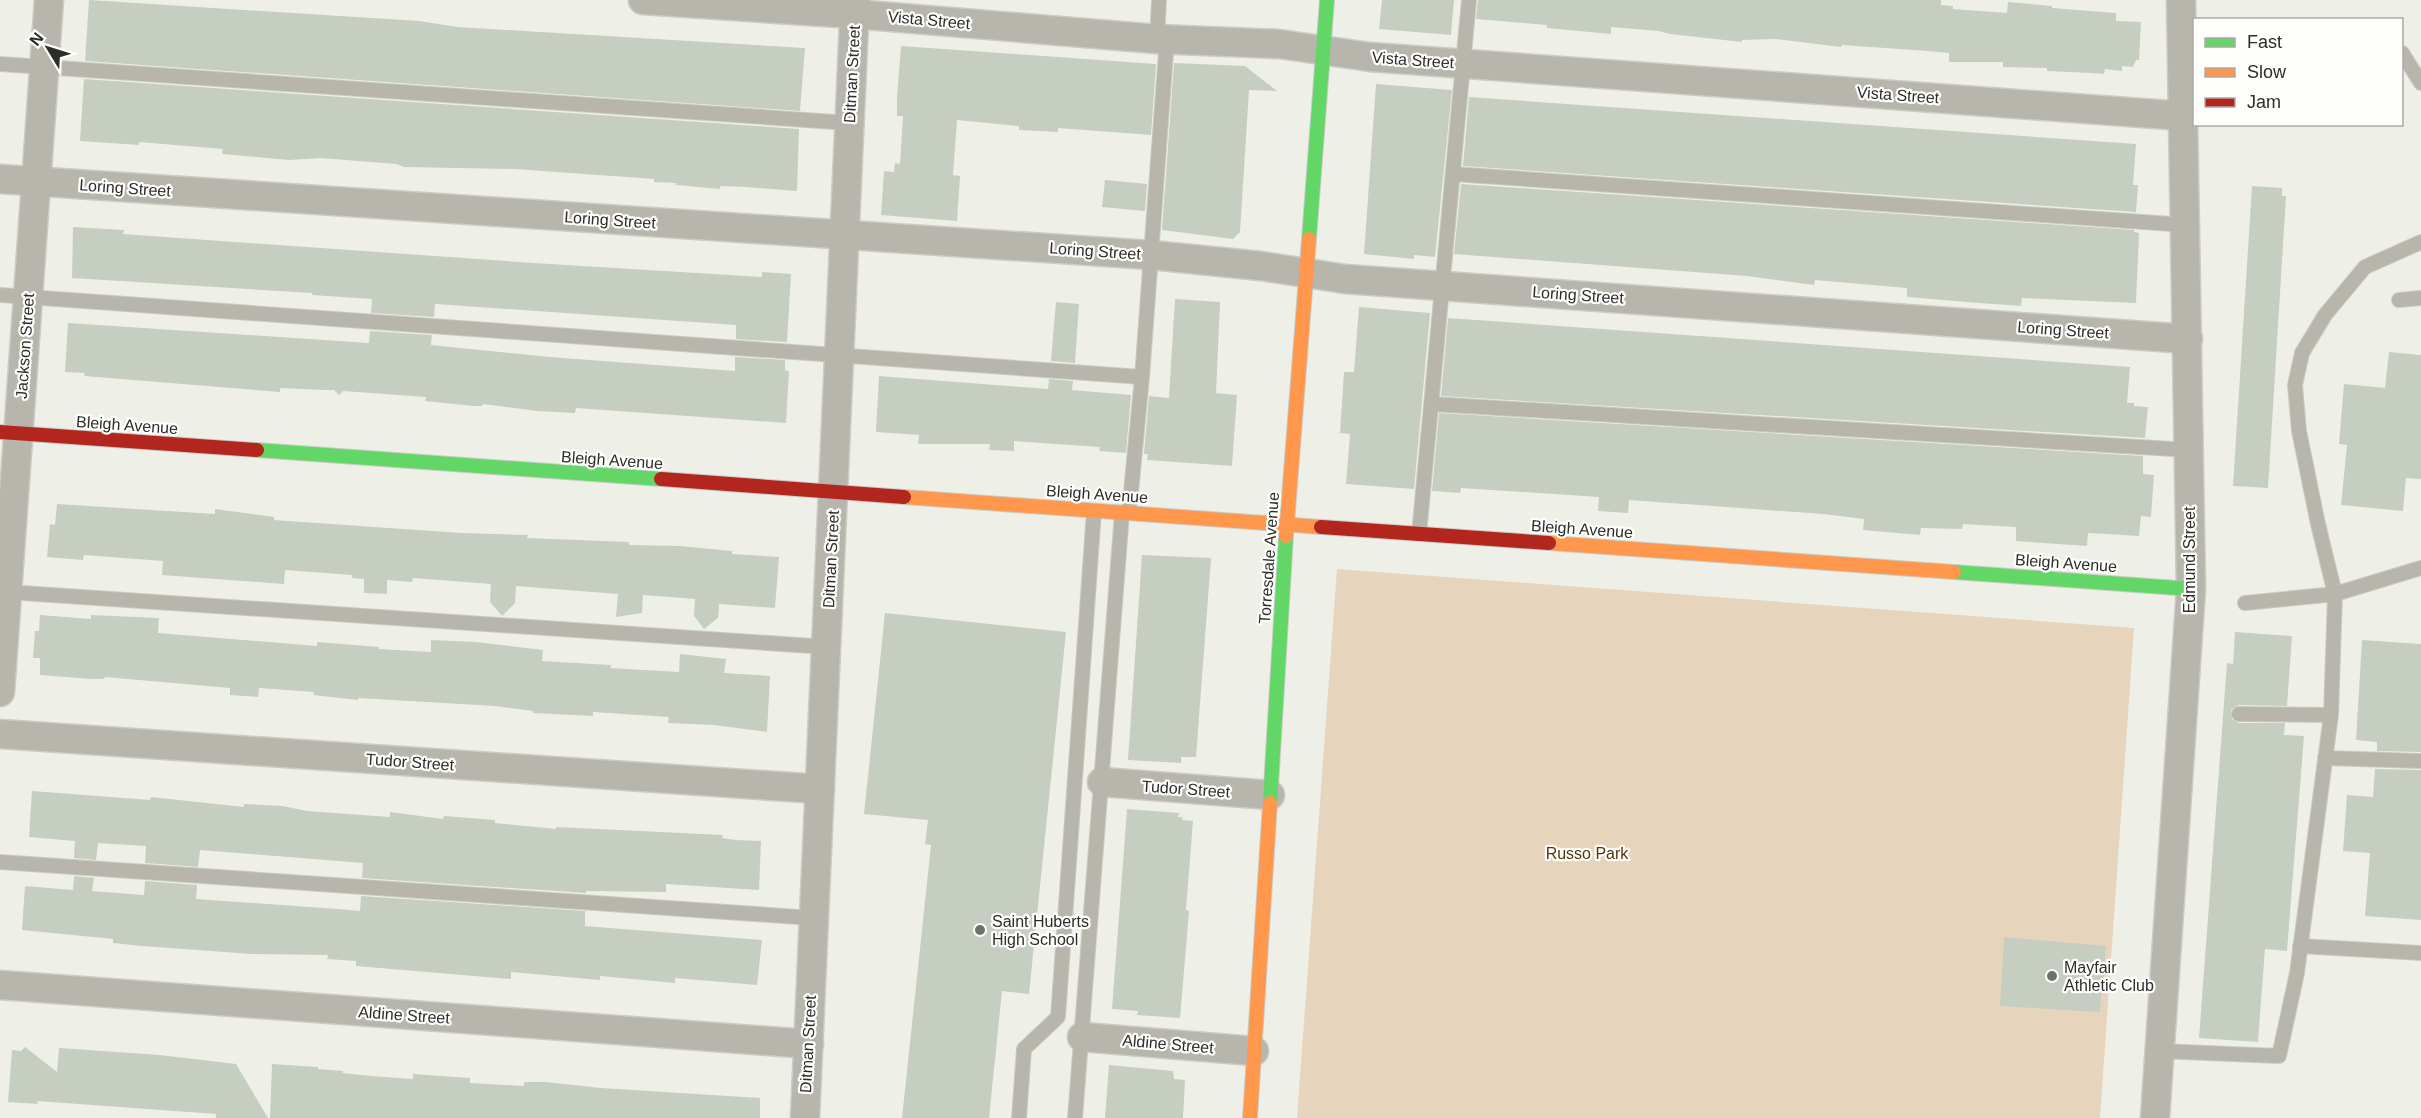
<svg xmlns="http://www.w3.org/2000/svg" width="2421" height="1118" font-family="Helvetica,sans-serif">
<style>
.green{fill:#e7d4bc}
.building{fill:#c6cec1}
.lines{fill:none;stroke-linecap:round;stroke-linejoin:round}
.lane-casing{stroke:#caccc6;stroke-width:16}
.street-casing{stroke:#caccc6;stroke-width:31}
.fast-casing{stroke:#caccc6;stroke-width:16}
.slow-casing{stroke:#caccc6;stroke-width:16}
.jam-casing{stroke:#caccc6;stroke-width:16}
.lane{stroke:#b7b5ac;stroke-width:14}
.street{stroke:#b7b5ac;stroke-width:28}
.fast{stroke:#63d668;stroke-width:14}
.slow{stroke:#ff974d;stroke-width:14}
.jam{stroke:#b3261e;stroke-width:14}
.poi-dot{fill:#70716b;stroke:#fefffc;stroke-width:2}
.labels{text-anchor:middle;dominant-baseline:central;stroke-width:4.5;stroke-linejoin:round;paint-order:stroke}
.street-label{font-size:16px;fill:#2c2d28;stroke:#fefffc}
.park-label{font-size:16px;fill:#55360f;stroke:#fefffc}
.poi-label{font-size:16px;fill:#2c2d28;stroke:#fefffc;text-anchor:start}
</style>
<rect width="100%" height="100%" fill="#eef0e8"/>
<path class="green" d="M1337,569L2134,628L2100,1118H1297Z"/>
<g class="building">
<path d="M89,0L419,21L458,27L805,48L800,111L85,61Z"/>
<path d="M1382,0H1454L1451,35L1379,29Z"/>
<path d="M1478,0H1941V5L1953,6V9L2007,13L2008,2L2052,6V8L2116,13V21L2141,22L2139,60H2136L2133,67L2122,66V71L2105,69L2104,74L2091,73L2047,71V68L2003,67V62H1949V53L1928,51L1842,45L1841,47L1775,39L1742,40V42L1670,34L1659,31L1611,27V34L1547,28V25L1476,19Z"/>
<path d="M901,46L1156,64L1151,135L1058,128V132L1019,130V126L957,120L953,175L960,176L957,221L881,215L884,171L894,172L895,163L900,164L903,116H897V97Z"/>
<path d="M1174,63L1245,66L1277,91L1249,90L1240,232L1233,239L1162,230Z"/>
<path d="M84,79L799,129L797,191L746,187L720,186V189L676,185V183L654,182V179L515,169L404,167L396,164L321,158L289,160L222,154L223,149L139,142V145L80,141Z"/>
<path d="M1376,84L1452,90L1435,257L1414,255V259L1364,254Z"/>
<path d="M1469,97L2136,144L2133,185H2138L2136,212L1463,166Z"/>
<path d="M1105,180L1147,184L1145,211L1102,207Z"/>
<path d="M1461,184L2134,230V232L2139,233L2136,303L2022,298L2021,306L1979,303L1907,297V288L1815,280L1814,285L1747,276L1454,254Z"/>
<path d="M2252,186L2282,188V196H2286L2268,488L2233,486Z"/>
<path d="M73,227L124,230L123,234L534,263L762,277V272L791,274L787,342L736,339V325L435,304L434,317L371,313L372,299L312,295V293L72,278Z"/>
<path d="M1175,299L1220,302L1216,393L1237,395L1232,466L1147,460L1148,454H1144L1149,396L1169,398Z"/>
<path d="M1056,302L1079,304L1075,363L1051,361Z"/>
<path d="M1359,307L1430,313L1414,489L1346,484L1350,434L1340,433L1344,372H1354Z"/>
<path d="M1448,318L2130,367L2127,403H2134V406L2148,407L2145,438L1441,396Z"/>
<path d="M68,323L369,343L370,331L432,335L431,345L550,357L735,371V357L785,360V370L789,371L786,423L576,408L575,413L537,411L483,404L482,406H474L425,401L426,397L343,391L339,395L334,390H324L280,388V392L84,376L85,373L65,372Z"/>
<path d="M2389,352L2421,355V479L2406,478L2403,511L2341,505L2347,445L2339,444L2344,384L2385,388Z"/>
<path d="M879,376L1048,389L1049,379L1073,381L1072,390L1131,395L1126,453L1099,451L1100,447L1014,441V451L989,450L990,444H918L919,435L876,432Z"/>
<path d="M1439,413L2143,456V474L2154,475L2151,517L2141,516L2139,536L2088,533L2087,546L2016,541V527L1963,524L1962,529L1921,528L1920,535L1863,530L1864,519L1823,514L1629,500L1628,513L1598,511L1599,497L1461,488L1460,493L1432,491Z"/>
<path d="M57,504L215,514V509L274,517V520L461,533L528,535L527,538L629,542V545L680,546L732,551V554L779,557L775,608L719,604L718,618L704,629L694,616L695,599L643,595L642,613L616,617L618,594L516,586L515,603L502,616L490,602L491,584L413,578L412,582L387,580V594L364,593V579L352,578V575L285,570L284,584L162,575L163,561L84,555L83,560L47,557L50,524L55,525Z"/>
<path d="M1142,555L1211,558L1196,757H1181V763L1128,760Z"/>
<path d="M885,613L1066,632L1029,994L1002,991L989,1118H902L931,845L925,844L928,820L864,814Z"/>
<path d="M40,615L91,619V615L159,618L158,633L317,646V642L379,647V649L431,652V640L476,642L543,650L542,661L611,665L610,668L679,672L680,654L726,659L724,673L770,676L767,732L714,725L668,723L669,717L593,712V716L533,713V711L495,706L358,698V700L313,695L314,692L259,688L258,697L230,695V688L105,677L104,679H91L40,675V658H33L35,631H39Z"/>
<path d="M2235,632L2292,636L2287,706L2239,705L2231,710L2232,719L2239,723H2285L2284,735L2304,736L2287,951L2265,949L2258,1042L2199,1038L2227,663L2233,664Z"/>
<path d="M2362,640L2421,644V752L2377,751V742L2356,740Z"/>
<path d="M2375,769L2421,770V920L2365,916L2370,853L2343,851L2347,795L2373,797Z"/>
<path d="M32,791L150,800L151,797L244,807V804L283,806L307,811L390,817V812L443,819L444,816L495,820V823L556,829V827L723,835L722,838L736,840L761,841L759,890L666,884V892L586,891V893L362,878L363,863L200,850L198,867L145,863L146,846L98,843L96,860L74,858L75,841L29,837Z"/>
<path d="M1127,809L1179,813L1178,817H1183L1182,820L1193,821L1186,910L1189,911L1180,1018L1137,1015L1138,1011L1112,1009Z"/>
<path d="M74,876L94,878L92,891L144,895L145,881L197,885L196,899L338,909L360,911L361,896L585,911V926L762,940L757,985L675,978V983L600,976V980L511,972V979L356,966V961L327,959L328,955L252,954L142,946L113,943V939L22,930L25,886L73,890Z"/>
<path d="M2004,937L2106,946L2100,1012L2000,1006Z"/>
<path d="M25,1047L57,1072L59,1048L160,1055L236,1064L268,1118H216V1114L37,1101L38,1104L8,1102L12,1050L21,1051Z"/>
<path d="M272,1064L318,1067V1069L343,1071L342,1073L371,1076L413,1079V1074L470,1078V1083L524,1086V1082H546L601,1088L760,1098V1118H270Z"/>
<path d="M1109,1065L1173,1071L1174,1079L1185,1080L1183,1118H1105Z"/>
</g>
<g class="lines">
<g class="lane-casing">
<g id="lane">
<path d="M1157,39L1159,0"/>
<path d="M2402,53L2421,83"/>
<path d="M0,64L849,123"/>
<path d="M1453,174L2186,225"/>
<path d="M0,295L1142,377"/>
<path d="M2399,300L2421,298"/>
<path d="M1432,404L2189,450"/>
<path d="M1129,513L1142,377L1167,39"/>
<path d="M1419,534L1469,0"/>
<path d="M7,592L827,647"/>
<path d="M2245,603L2335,594L2421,568"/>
<path d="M2239,714L2331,715"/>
<path d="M2325,758L2421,761"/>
<path d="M0,862L813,918"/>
<path d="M2300,946L2421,953"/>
<path d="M2159,1051L2279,1056L2297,973L2331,715L2335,594L2318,524L2299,431L2295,385L2302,353L2325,315L2365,267L2421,242"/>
<path d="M1019,1118L1024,1049L1058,1017L1094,511"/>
<path d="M1075,1118L1122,513"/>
</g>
</g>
<g class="street-casing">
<g id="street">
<path d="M643,0L854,14L1157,39L1279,44L1370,57L2183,116"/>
<path d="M0,179L1151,255L1261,266L1345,279L2188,339"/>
<path d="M0,692L49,0"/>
<path d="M0,734L820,789"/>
<path d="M1102,782L1270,795"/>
<path d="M0,985L809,1044"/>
<path d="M1082,1037L1254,1051"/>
<path d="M805,1118L855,0"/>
<path d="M2155,1118L2191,589L2181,0"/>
</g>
</g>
<g class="fast-casing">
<g id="fast">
<path d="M1309,239L1327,0"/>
<path d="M257,450L661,479"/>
<path d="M1954,572L2191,589"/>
<path d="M1270,803L1286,536"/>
</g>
</g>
<g class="slow-casing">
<g id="slow">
<path d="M904,497L1321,527"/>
<path d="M1286,536L1309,239"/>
<path d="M1549,543L1954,572"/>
<path d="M1250,1118L1270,803"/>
</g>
</g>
<g class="jam-casing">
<g id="jam">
<path d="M0,432L257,450"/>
<path d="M661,479L904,497"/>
<path d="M1321,527L1549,543"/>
</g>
</g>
<use href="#lane" class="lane"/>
<use href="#street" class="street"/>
<use href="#fast" class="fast"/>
<use href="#slow" class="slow"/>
<use href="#jam" class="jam"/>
</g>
<g class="poi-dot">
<circle cx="980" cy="930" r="6"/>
<circle cx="2052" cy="976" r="6"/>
</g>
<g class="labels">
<g class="street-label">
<text transform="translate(929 20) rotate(5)">Vista Street</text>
<text transform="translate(1413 60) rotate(4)">Vista Street</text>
<text transform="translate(852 74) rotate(-87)">Ditman Street</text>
<text transform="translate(1898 95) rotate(4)">Vista Street</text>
<text transform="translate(125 188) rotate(4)">Loring Street</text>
<text transform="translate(610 220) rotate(4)">Loring Street</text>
<text transform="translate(1095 251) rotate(4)">Loring Street</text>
<text transform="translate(1578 295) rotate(4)">Loring Street</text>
<text transform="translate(2063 330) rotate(4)">Loring Street</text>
<text transform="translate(25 346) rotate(-86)">Jackson Street</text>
<text transform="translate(127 425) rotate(4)">Bleigh Avenue</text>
<text transform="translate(612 460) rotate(4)">Bleigh Avenue</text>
<text transform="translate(1097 494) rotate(4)">Bleigh Avenue</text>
<text transform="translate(1582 529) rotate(4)">Bleigh Avenue</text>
<text transform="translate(1269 558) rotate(-86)">Torresdale Avenue</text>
<text transform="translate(831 559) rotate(-87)">Ditman Street</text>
<text transform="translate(2189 560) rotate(-90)">Edmund Street</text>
<text transform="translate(2066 563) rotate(4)">Bleigh Avenue</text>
<text transform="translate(410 762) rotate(4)">Tudor Street</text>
<text transform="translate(1186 789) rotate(4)">Tudor Street</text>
<text transform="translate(404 1015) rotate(4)">Aldine Street</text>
<text transform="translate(808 1044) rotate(-87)">Ditman Street</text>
<text transform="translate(1168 1044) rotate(5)">Aldine Street</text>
</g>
<g class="park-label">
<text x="1587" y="853">Russo Park</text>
</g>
<g class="poi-label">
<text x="992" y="921">Saint Huberts<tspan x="992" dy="18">High School</tspan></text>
<text x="2064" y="967">Mayfair<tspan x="2064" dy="18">Athletic Club</tspan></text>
</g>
</g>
<rect x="2193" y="18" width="210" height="108" fill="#fefffc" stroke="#aaaba7" stroke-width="1.5"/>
<rect x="2205" y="38" width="30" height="9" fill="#63d668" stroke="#aaaba7" stroke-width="1.5"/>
<text x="2247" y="48" font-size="18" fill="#2c2d28">Fast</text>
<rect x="2205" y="68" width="30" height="9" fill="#ff974d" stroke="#aaaba7" stroke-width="1.5"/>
<text x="2247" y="78" font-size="18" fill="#2c2d28">Slow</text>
<rect x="2205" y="98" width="30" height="9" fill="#b3261e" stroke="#aaaba7" stroke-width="1.5"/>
<text x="2247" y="108" font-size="18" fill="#2c2d28">Jam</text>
<g transform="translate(48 48) rotate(308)" stroke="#fefffc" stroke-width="4.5" paint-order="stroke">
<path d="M0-4.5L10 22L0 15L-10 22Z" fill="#2c2d28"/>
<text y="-9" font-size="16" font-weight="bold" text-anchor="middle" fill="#2c2d28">N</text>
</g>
</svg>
